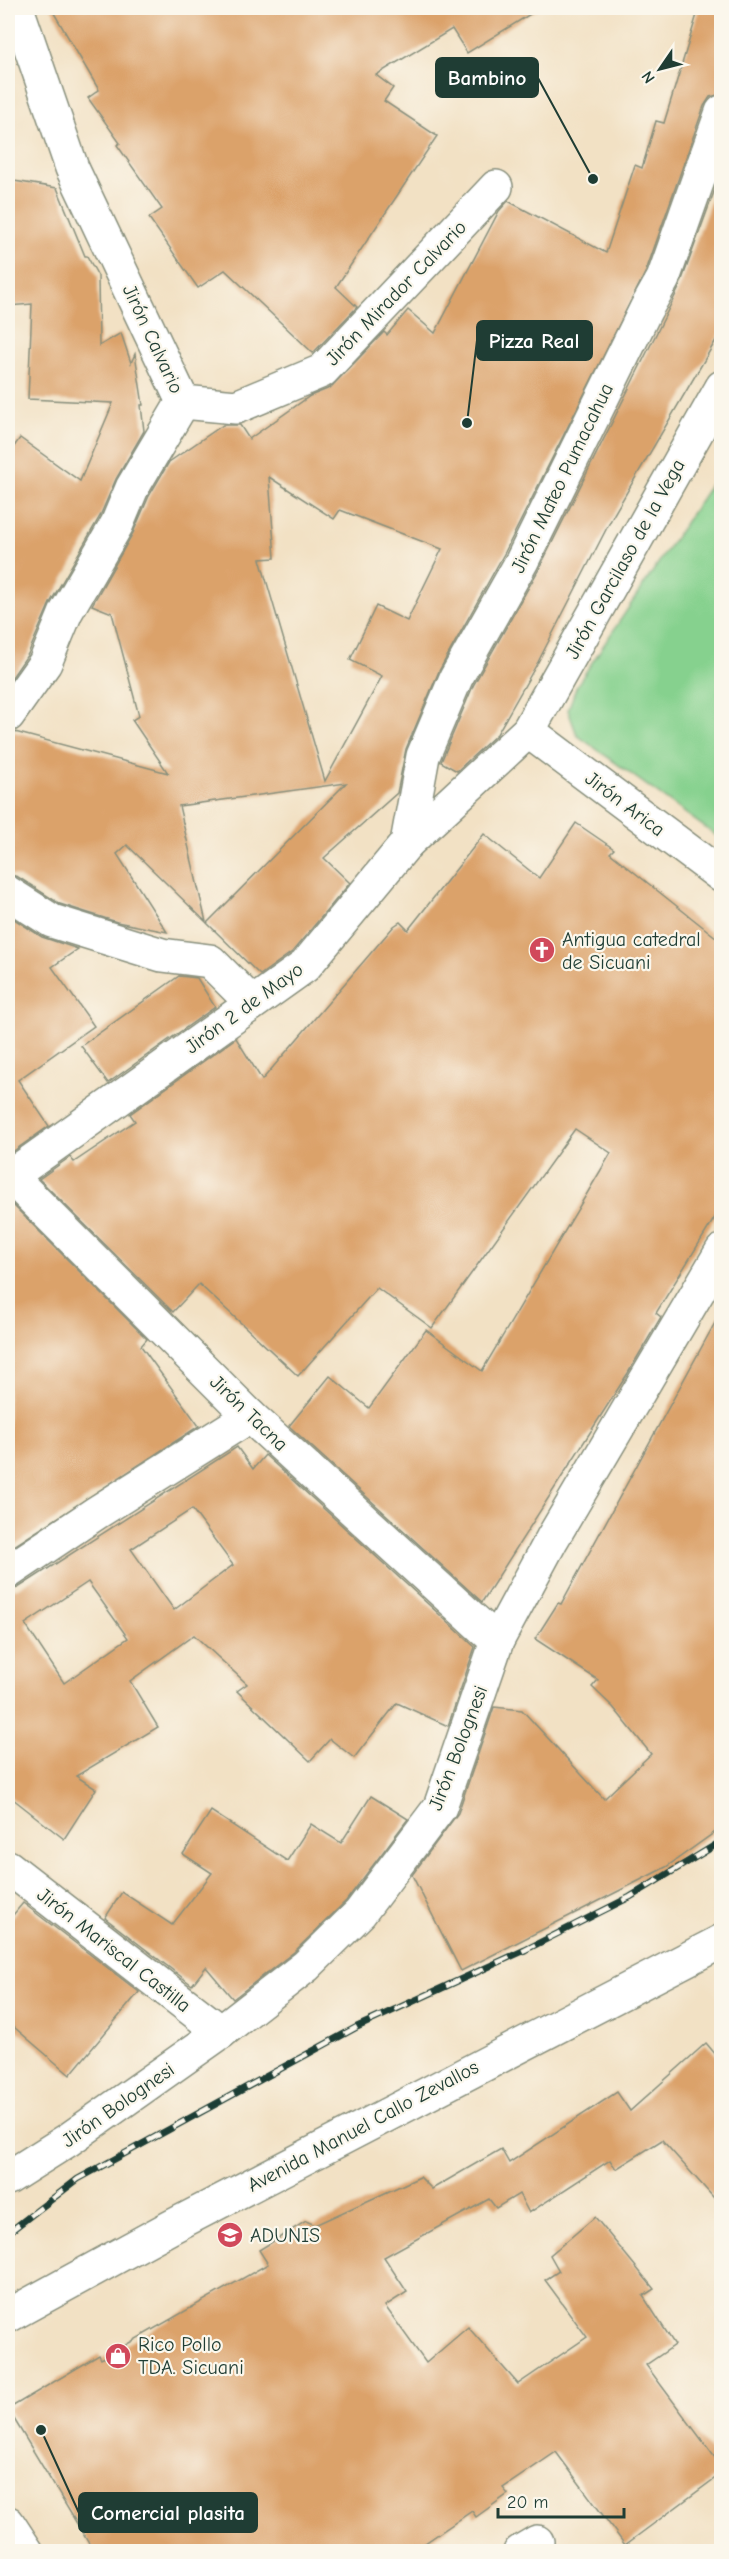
<svg xmlns="http://www.w3.org/2000/svg" width="729" height="2559" font-family="'Comic Neue',sans-serif">
<style>
.green{fill:#86d18e;stroke:#528761;stroke-width:1.5}
.building{fill:#dba26a;fill-rule:evenodd}
.lines{fill:none;stroke-linecap:round;stroke-linejoin:round}
.minor-casing{stroke:#888f7c;stroke-width:36}
.minor{stroke:#fff;stroke-width:33}
.rail-casing{stroke:#1f3d34;stroke-width:7}
.rail{stroke:#fbf7ec;stroke-width:4.5;stroke-dasharray:14;stroke-linecap:butt}
.labels{text-anchor:middle;dominant-baseline:central;stroke-width:4.5;stroke-linejoin:round;paint-order:stroke}
.street-label{font-size:20px;fill:#1f3d34;stroke:#fbf7ec}
.poi-label{font-size:20px;fill:#1f3d34;stroke:#fbf7ec;text-anchor:start}
.leader{fill:none;stroke:#1f3d34;stroke-width:2}
.callout-dot{fill:#1f3d34;stroke:#fbf7ec;stroke-width:2}
.callout{fill:#1f3d34;stroke:#1f3d34;stroke-width:2}
.callout-label{font-size:21px;text-anchor:middle;font-weight:bold;fill:#fff}
</style>
<rect width="100%" height="100%" fill="#fbf7ec"/>
<filter id="ink" filterUnits="userSpaceOnUse"><feTurbulence type="fractalNoise" baseFrequency=".0167" numOctaves="2"/><feDisplacementMap in="SourceGraphic" scale="12" xChannelSelector="R" yChannelSelector="G"/><feConvolveMatrix kernelMatrix="1 2 1 2 8 2 1 2 1" color-interpolation-filters="sRGB"/></filter>
<filter id="wash" filterUnits="userSpaceOnUse"><feTurbulence type="fractalNoise" baseFrequency=".008" numOctaves="4" result="noise"/><feDisplacementMap in="SourceGraphic" scale="24" xChannelSelector="R" yChannelSelector="G"/><feGaussianBlur stdDeviation="1.35" result="paint"/><feColorMatrix in="noise" values="0 0 0 0 0 0 0 0 0 0 0 0 0 0 0 0 0 1.4 0 .05"/><feComposite in="paint" operator="in"/></filter>
<g filter="url(#wash)">
<rect width="100%" height="100%" fill="#f2e1c4"/>
<path class="green" d="M721,469V839L577,735L568,710L577,685Z"/>
<g id="blocks">
<g class="building">
<path d="M51,8H540L467,53L452,29L376,75L393,88L384,101L437,136L336,287L357,307L313,353L225,270L198,288L149,218L162,209L117,145L120,143L88,98L99,90Z"/>
<path d="M699,8H722V94L710,97L704,106L646,271L505,552L439,671L406,749L397,793L324,858L350,883L292,952L260,975L207,923L346,783L179,806L206,922L127,845L117,854L167,932L117,922L60,904L18,877L8,874V734L15,732L168,773L132,720L139,716L112,613L92,605L133,533L149,496L169,462L223,425H240L249,439L310,396L330,388L384,332L387,335L408,310L435,333L499,211L508,201L606,253L635,165L642,168L656,121L664,123ZM269,477L334,519L340,510L442,549L407,621L376,606L350,660L382,676L325,781L260,559L275,558Z"/>
<path d="M722,170V330L614,514L538,662L497,734L457,771L441,762L473,686L539,569L679,288Z"/>
<path d="M8,180L57,188L85,256H87L98,276L99,346L121,333L131,363L135,354L143,405H141L144,431L116,479L100,516L50,603L28,654L8,683V455L20,438L80,481L113,403L28,399L32,304L8,306Z"/>
<path d="M576,823L614,849L610,853L722,942V1206L656,1313L661,1317L628,1373L482,1602L289,1426L330,1376L369,1408L426,1330L482,1371L611,1153L575,1129L432,1328L377,1288L298,1376L199,1284L173,1312L39,1179L70,1157L74,1162L135,1121L130,1114L236,1038L262,1080L394,926L400,922L408,930L484,834L539,878Z"/>
<path d="M8,915L42,937L78,949L52,967L94,1026L18,1080L49,1126L8,1155Z"/>
<path d="M179,976L197,978L215,1007L108,1083L81,1046Z"/>
<path d="M8,1200L147,1339L141,1346L199,1426L8,1550Z"/>
<path d="M722,1310V1827L666,1867L461,1971L412,1875L458,1813L494,1707L522,1710L604,1799L651,1754L613,1707L592,1687L598,1680L535,1639L558,1603L561,1604Z"/>
<path d="M237,1447L253,1469L265,1455L475,1647L448,1726L397,1703L354,1758L330,1739L310,1761L237,1691L247,1684L194,1635L130,1681L158,1727L76,1776L96,1789L64,1839L8,1795V1590L18,1588ZM192,1509L233,1565L174,1610L131,1549ZM88,1582L128,1638L64,1683L25,1624Z"/>
<path d="M371,1796L408,1819L346,1901L294,1952L233,1999L206,1967L192,1985L105,1918L122,1892L172,1925L212,1873L183,1854L211,1811L287,1861L311,1824L341,1843Z"/>
<path d="M23,1903L139,1992L70,2075L8,2022V1921Z"/>
<path d="M706,2043L722,2062V2207L662,2140L616,2169L610,2160L529,2213L519,2194L496,2208L489,2199L384,2257L407,2292L385,2306L426,2363L468,2327L518,2384L587,2337L545,2280L559,2271L550,2255L595,2217L654,2289L643,2296L675,2345L646,2365L722,2467V2473L625,2545L556,2452L503,2488L508,2494L476,2517L472,2511L412,2552H94L8,2409L99,2355L101,2359L268,2264L259,2250L306,2221L315,2225L420,2177L432,2189L501,2149L509,2163L617,2092L630,2111Z"/>
</g>
</g>
</g>
<g filter="url(#ink)">
<use href="#blocks" fill-opacity="0" stroke="#888f7c" stroke-width="1.5"/>
<g class="lines">
<g class="minor-casing">
<g id="minor">
<path d="M183,402L236,407L322,371L496,187"/>
<path d="M8,715L45,663L66,612L117,524L132,488L183,402L72,168L17,8"/>
<path d="M528,731L722,876"/>
<path d="M407,843L423,756L456,678L522,561L646,309L663,279L722,112"/>
<path d="M8,893L52,921L162,955L210,961L252,1003"/>
<path d="M10,1176L250,1416L497,1641"/>
<path d="M8,1178L305,966L407,843L528,731L722,387"/>
<path d="M8,1572L96,1513L250,1416"/>
<path d="M8,1867L221,2032"/>
<path d="M8,2178L68,2140L221,2032L306,1966L360,1913L440,1807L497,1641L552,1539L722,1251"/>
<path d="M8,2316L171,2227L722,1941"/>
<path d="M8,2523L27,2552"/>
<path d="M520,2552L537,2542"/>
</g>
</g>
<use href="#minor" class="minor"/>
<g class="rail-casing">
<path id="rail" d="M8,2233L78,2179L357,2027L525,1950L630,1897L722,1841"/>
</g>
<use href="#rail" class="rail"/>
</g>
</g>
<defs>
<g id="church-disc" transform="scale(1.35)"><circle r="9.5" fill="#d1495b" stroke="#fbf7ec"/><path d="M-1.2-6h2.4v3.5h3.3v2.4h-3.3V6h-2.4V-.1h-3.3v-2.4h3.3Z" fill="#fff"/></g>
<g id="school-disc" transform="scale(1.35)"><circle r="9.5" fill="#d1495b" stroke="#fbf7ec"/><path d="M0-5L7-2L0 1L-7-2ZM-4 1L0 2.5L4 1V4Q0 6-4 4Z" fill="#fff"/></g>
<g id="shop-disc" transform="scale(1.35)"><circle r="9.5" fill="#d1495b" stroke="#fbf7ec"/><path d="M-5-2.5h2.3a2.7 3.5 0 0 1 5.4 0H5L5.5 6h-11ZM-1.5-2.5h3a1.5 2.3 0 0 0-3 0Z" fill="#fff"/></g>
</defs>
<g fill-rule="evenodd">
<use href="#church-disc" x="542" y="950"/>
<use href="#school-disc" x="230" y="2235"/>
<use href="#shop-disc" x="118" y="2356"/>
</g>
<g class="labels">
<g class="street-label">
<text transform="translate(396 293) rotate(-46)">Jirón Mirador Calvario</text>
<text transform="translate(153 339) rotate(65)">Jirón Calvario</text>
<text transform="translate(562 478) rotate(-64)">Jirón Mateo Pumacahua</text>
<text transform="translate(625 559) rotate(-61)">Jirón Garcilaso de la Vega</text>
<text transform="translate(625 804) rotate(37)">Jirón Arica</text>
<text transform="translate(244 1008) rotate(-36)">Jirón 2 de Mayo</text>
<text transform="translate(249 1413) rotate(44)">Jirón Tacna</text>
<text transform="translate(458 1748) rotate(-69)">Jirón Bolognesi</text>
<text transform="translate(114 1950) rotate(38)">Jirón Mariscal Castilla</text>
<text transform="translate(118 2105) rotate(-35)">Jirón Bolognesi</text>
<text transform="translate(363 2126) rotate(-28)">Avenida Manuel Callo Zevallos</text>
</g>
<g class="poi-label">
<text x="562" y="939">Antigua catedral<tspan x="562" dy="23">de Sicuani</tspan></text>
<text x="250" y="2235">ADUNIS</text>
<text x="138" y="2344">Rico Pollo<tspan x="138" dy="23">TDA. Sicuani</tspan></text>
</g>
</g>
<path class="leader" d="M593 179L538 78M467 423L477 340M41 2430L79 2513"/>
<g class="callout-dot">
<circle cx="593" cy="179" r="6"/>
<circle cx="467" cy="423" r="6"/>
<circle cx="41" cy="2430" r="6"/>
</g>
<g class="callout">
<rect x="436" y="58" width="102" height="39" rx="6"/>
<rect x="477" y="321" width="115" height="39" rx="6"/>
<rect x="79" y="2493" width="178" height="39" rx="6"/>
</g>
<g class="callout-label">
<text x="487" y="85">Bambino</text>
<text x="534" y="348">Pizza Real</text>
<text x="168" y="2520">Comercial plasita</text>
</g>
<rect width="729" height="2559" fill="none" stroke="#fbf7ec" stroke-width="30"/>
<g transform="translate(660 69) rotate(235)" stroke="#fbf7ec" stroke-width="4.5" paint-order="stroke">
<path d="M0-4.5L10 22L0 15L-10 22Z" fill="#1f3d34"/>
<text y="-9" font-size="16" font-weight="bold" text-anchor="middle" fill="#1f3d34">N</text>
</g>
<path d="M498 2508v9h126v-9" fill="none" stroke="#1f3d34" stroke-width="3"/>
<text x="507" y="2508" font-size="18" fill="#1f3d34" stroke="#fbf7ec" stroke-width="4.5" paint-order="stroke">20 m</text>
</svg>
